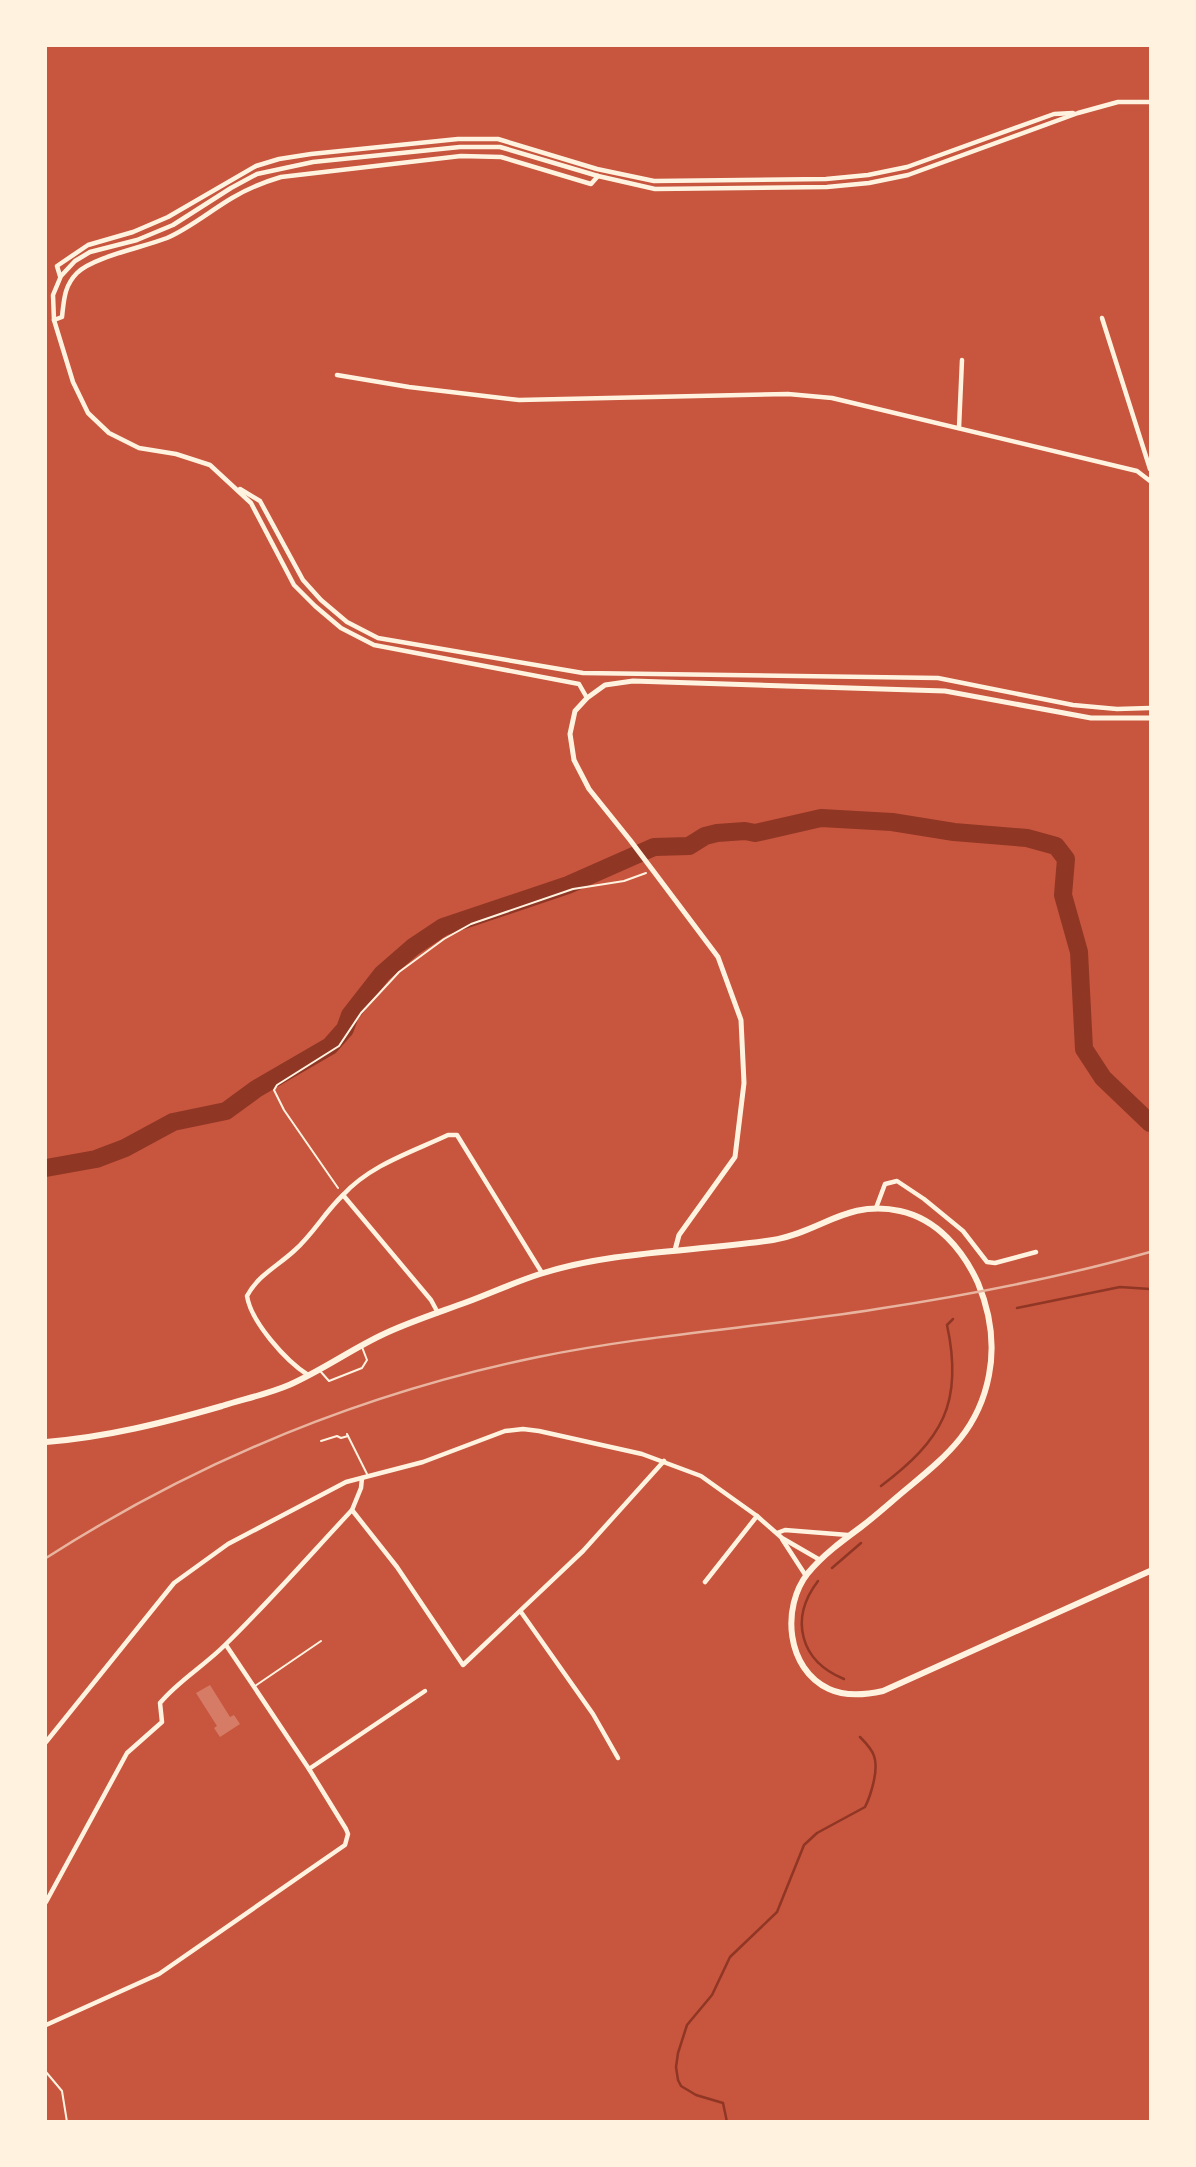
<svg xmlns="http://www.w3.org/2000/svg" width="1196" height="2167" font-family="'PT Sans',sans-serif">
<style>
.lines{fill:none;stroke-linecap:round;stroke-linejoin:round}
.stream{stroke:#8f3625;stroke-width:2.5}
.river{stroke:#8f3625;stroke-width:18}
.building{fill:#d67c66}
.path{stroke:#fff3e0;stroke-width:2}
.service{stroke:#fff3e0;stroke-width:2}
.minor{stroke:#fff3e0;stroke-width:4.5}
.tertiary{stroke:#fff3e0;stroke-width:5}
.secondary{stroke:#fff3e0;stroke-width:6}
.rail{stroke:#e9b49f;stroke-width:2.5}
</style>
<rect width="100%" height="100%" fill="#c8553d"/>
<g class="lines">
<g class="stream">
<path d="M1017,1308L1120,1287L1150,1289"/>
<path d="M881,1486C942,1440 964,1403 947,1325L953,1319"/>
<path d="M832,1568L861,1543"/>
<path d="M818,1581C789,1619 800,1661 844,1679"/>
<path d="M727,2122L723,2103L696,2095L681,2086L678,2080L676,2067L678,2053L687,2025L712,1995L730,1957L777,1912L804,1845L817,1833L865,1807C871,1795 879,1769 874,1756C872,1749 866,1743 860,1737"/>
</g>
<path class="river" d="M46,1168L96,1159L125,1148L173,1122L226,1111L256,1089L330,1046L345,1029L350,1015L382,974L413,947L443,927L568,885L654,847L689,846L705,836L717,833L745,831L755,833L821,818L892,822L954,832L1027,838L1056,846L1066,859L1063,895L1079,952L1084,1049L1103,1078L1150,1123"/>
</g>
<path class="building" d="M210,1685L230,1717L234,1715L240,1724L220,1737L214,1728L217,1726L196,1693Z"/>
<g class="lines">
<path class="path" d="M338,1188L284,1110L274,1090L277,1085L339,1046L361,1013L399,972L444,939L471,924L573,889L624,881L646,873"/>
<g class="service">
<path d="M321,1372L329,1381L362,1368L367,1360L362,1347"/>
<path d="M347,1434L367,1474"/>
<path d="M321,1441L337,1436L341,1438L348,1436"/>
<path d="M255,1686L321,1641"/>
<path d="M46,2072L62,2091L67,2122"/>
</g>
<g class="minor">
<path d="M60,276L57,266L88,245L133,232L168,217L256,166L279,159L311,154L458,139H498L597,169L654,181L826,179L868,175L907,167L1054,114L1073,113"/>
<path d="M1102,318L1150,469"/>
<path d="M54,320L62,317C64,300 64,286 77,273C93,257 144,247 167,238C190,228 210,211 232,198C247,189 264,182 281,177L461,156L501,157L591,184L598,176"/>
<path d="M337,375L409,387L519,400L788,394L832,398L1137,471L1150,481"/>
<path d="M959,428L962,360"/>
<path d="M240,489L260,501L303,580L321,600L347,622L378,638L583,673L938,678L1073,705L1117,709L1150,708"/>
<path d="M587,698L579,684L374,645L341,628L315,606L294,585L251,503L210,465L176,454L139,448L109,433L88,413L73,382L54,320L53,295L61,276L75,261L90,252L137,240L173,225L231,188L257,174L313,162L460,147H500L598,176L655,189L827,187L869,183L908,175L1078,113L1118,102H1150"/>
<path d="M876,1208L885,1184L897,1181L924,1199L963,1231L987,1262L995,1263L1036,1252"/>
<path d="M438,1313L431,1300L343,1195C370,1165 412,1152 448,1135H457L542,1273"/>
<path d="M308,1375C286,1361 251,1322 247,1296C258,1275 278,1266 295,1250C313,1234 325,1212 343,1195"/>
<path d="M362,1478L361,1488L352,1510L397,1567L463,1665L583,1551L664,1461"/>
<path d="M777,1533L785,1530L848,1535"/>
<path d="M782,1539L806,1576"/>
<path d="M705,1582L757,1516"/>
<path d="M521,1612L593,1714L618,1758"/>
<path d="M46,1742L174,1583L228,1544L346,1482L423,1462L505,1431L523,1429L539,1431L642,1454L701,1476L757,1516L782,1538L820,1560"/>
<path d="M309,1769L425,1691"/>
<path d="M46,1902L127,1753L162,1722L160,1703C178,1681 204,1666 225,1645C269,1602 310,1555 352,1510"/>
<path d="M46,2025L159,1974L345,1845L348,1834L346,1829L309,1769L226,1645"/>
</g>
<path class="tertiary" d="M675,1250L679,1235L735,1157L744,1083L741,1020L718,957L630,840L589,789L574,760L570,734L575,711L587,698L605,685L633,681L945,691L1091,718H1150"/>
<path class="secondary" d="M46,1442C107,1437 163,1423 222,1406C244,1399 268,1394 289,1385C323,1370 353,1348 386,1333C412,1321 440,1312 467,1302C491,1293 515,1282 540,1274C615,1250 696,1252 773,1240C820,1232 848,1199 900,1211C937,1219 963,1250 978,1283C990,1312 995,1344 989,1375C979,1428 949,1454 909,1487C893,1500 878,1514 861,1527C842,1541 823,1555 808,1573C781,1607 786,1669 829,1689C846,1697 865,1695 883,1691L1150,1571"/>
<path class="rail" d="M46,1558C196,1462 363,1393 538,1357C650,1334 765,1327 877,1309C969,1295 1062,1277 1150,1252"/>
</g>
<rect width="1196" height="2167" fill="none" stroke="#fff3e0" stroke-width="94"/>
</svg>
